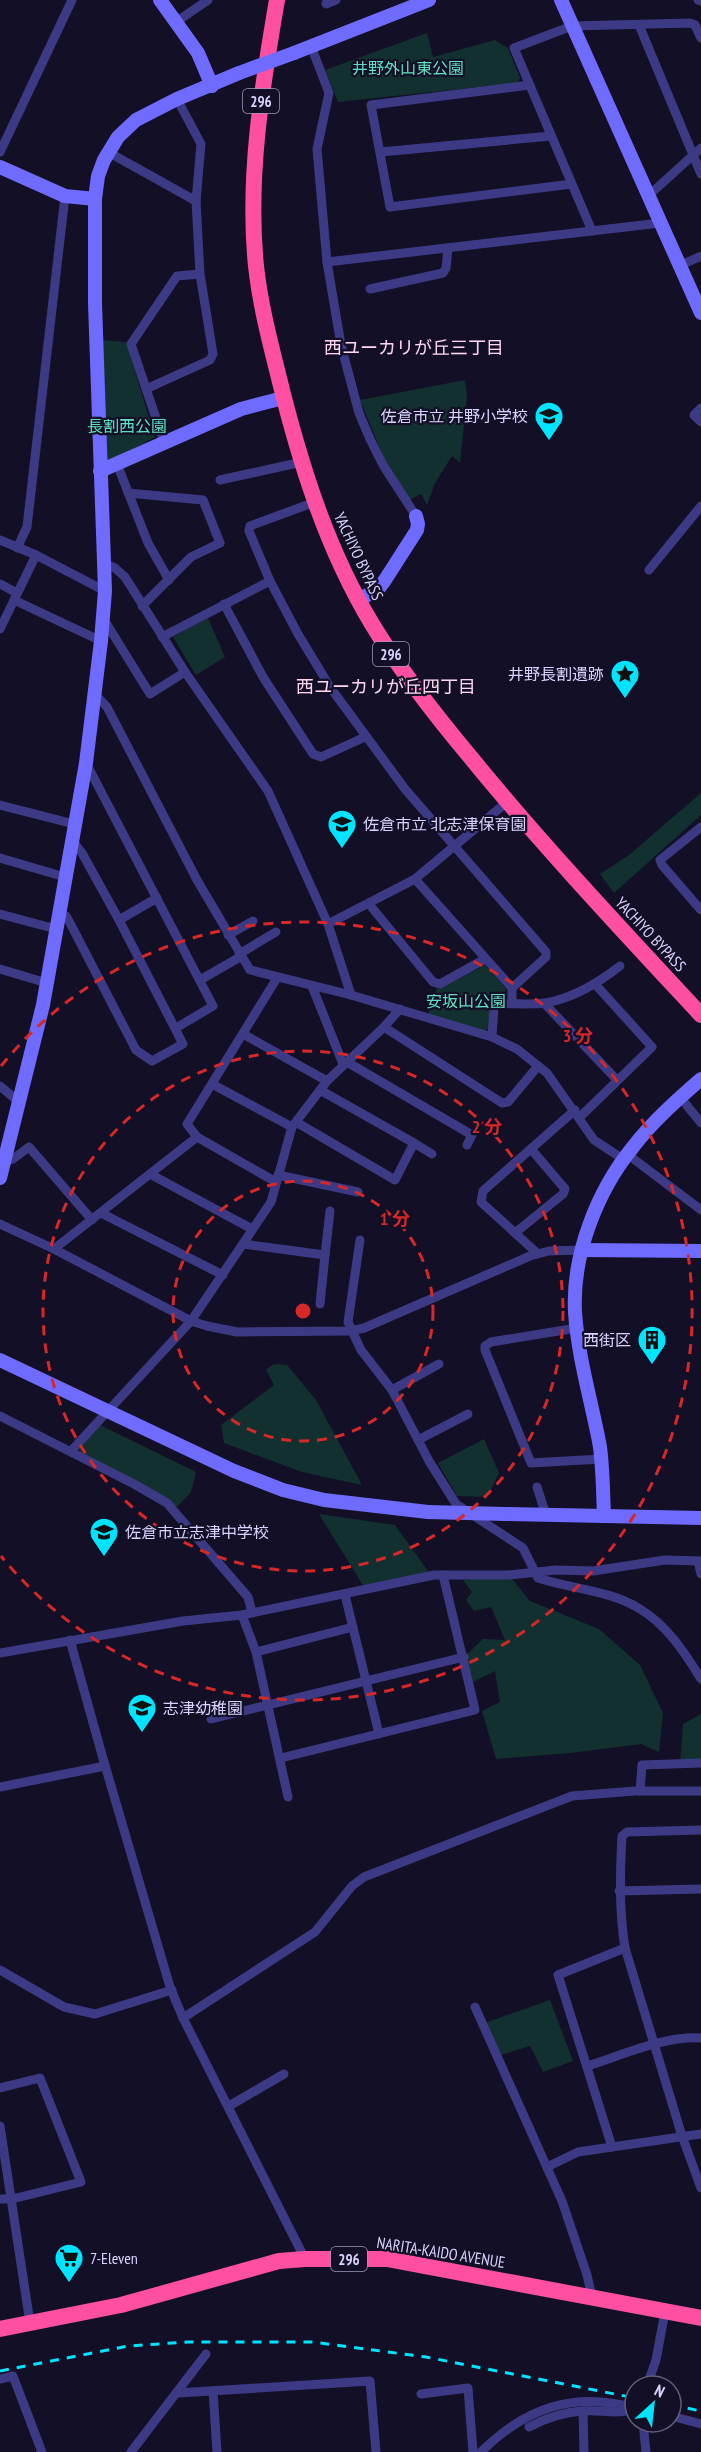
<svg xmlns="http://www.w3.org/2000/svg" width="701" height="2452" font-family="'PT Sans Narrow','Noto Sans JP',sans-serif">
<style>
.green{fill:#12302f}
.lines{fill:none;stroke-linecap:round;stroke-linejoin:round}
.street{stroke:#3d3a85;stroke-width:9}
.secondary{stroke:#6f6bff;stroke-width:14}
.highway{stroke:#ff4fa3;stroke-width:16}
.rail{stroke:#00e5ff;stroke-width:3;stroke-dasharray:9 8;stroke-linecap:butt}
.secondary-bridge{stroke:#6f6bff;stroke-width:14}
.ring{fill:none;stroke:#d62828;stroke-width:3;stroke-dasharray:10 8}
.labels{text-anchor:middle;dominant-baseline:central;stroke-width:4.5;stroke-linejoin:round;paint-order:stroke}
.shield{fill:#130f26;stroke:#9e99be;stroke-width:1.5}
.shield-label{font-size:15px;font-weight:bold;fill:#d9d4ff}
.park-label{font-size:16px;fill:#5fe0c0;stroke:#130f26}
.poi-label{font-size:16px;fill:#d9d4ff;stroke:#130f26;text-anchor:start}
.street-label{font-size:16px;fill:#d9d4ff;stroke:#130f26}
.neighbourhood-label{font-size:18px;fill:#ffd6f0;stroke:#130f26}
.centre{fill:#d62828;stroke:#130f26;stroke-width:3}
.ring-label{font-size:18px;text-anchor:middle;font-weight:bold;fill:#d62828;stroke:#130f26;stroke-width:4.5;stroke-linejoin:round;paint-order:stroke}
</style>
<rect width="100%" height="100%" fill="#130f26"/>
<g class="green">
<path d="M427,33L433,57L495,40L508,48L520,78L518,83L338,102L325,70Z"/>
<path d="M101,340L126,342L155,437L106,464Z"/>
<path d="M465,380L467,396L460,463L452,456L435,483L427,505L421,494L410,500L386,463L360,400Z"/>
<path d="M208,618L225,657L196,675L173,637Z"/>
<path d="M701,793V815L614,893L600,874L629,855Z"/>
<path d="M485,965L506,989L502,1000H489V1028L486,1031L428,1014L437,988L440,989Z"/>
<path d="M277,1364L287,1365L316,1400L362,1485L302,1472L224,1443L221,1425L274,1385L266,1370L272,1365Z"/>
<path d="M98,1426H102L196,1472L191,1492L177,1507L80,1452L79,1447Z"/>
<path d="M484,1439L499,1473L487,1497L457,1496L438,1463Z"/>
<path d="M319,1514L395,1525L428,1571L425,1574L364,1587Z"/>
<path d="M509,1575L530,1601L599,1629L640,1665L663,1713L659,1752L641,1744L570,1753L496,1759L482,1711L500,1702L495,1671L469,1684L464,1657L483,1639L505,1640L491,1607L474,1611L466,1600L472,1592L463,1580Z"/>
<path d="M701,1714V1763H680L683,1724Z"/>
<path d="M550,2000L573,2061L543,2072L530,2046L497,2056L482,2024Z"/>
</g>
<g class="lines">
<g class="street">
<path d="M327,0L326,4L336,0"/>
<path d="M698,0L701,1"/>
<path d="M176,22L208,0"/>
<path d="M639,25L701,174"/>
<path d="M311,46L329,93L317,149L327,262L341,345L359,413L370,439L383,465L416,516"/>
<path d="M530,85L371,105L390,207L572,184"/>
<path d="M0,152L72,0"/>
<path d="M108,152L196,201"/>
<path d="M381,152L551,136"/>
<path d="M648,196L701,148"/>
<path d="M592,231L514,48L572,26L690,23L695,25L701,38"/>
<path d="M327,262L660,223"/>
<path d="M679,266L701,256"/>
<path d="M370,289L443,273L446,268L448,248"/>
<path d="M146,389L210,360L213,354L200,274L196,201L201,144L177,99"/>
<path d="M701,408L694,415L701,422"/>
<path d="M164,442L131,344L177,276L200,274"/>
<path d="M117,464L148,543L169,580"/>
<path d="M220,480L302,462"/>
<path d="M128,493L203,500L220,543L191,557L142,606"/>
<path d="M315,502L250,526L249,531L270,581L298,634L330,687L405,789L546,952V957L512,988V1003"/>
<path d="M0,540L36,555L105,591"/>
<path d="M17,548L27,527L65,196"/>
<path d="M103,563L115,568L125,577L185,672L268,791L328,924L351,995"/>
<path d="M649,570L701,506"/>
<path d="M0,584L17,593"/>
<path d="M14,600L101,641"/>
<path d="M224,604L263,677L313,754L321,757L365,737"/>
<path d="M103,618L150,694L185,672"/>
<path d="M0,629L36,555"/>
<path d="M162,637L270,581"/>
<path d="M94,693L107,707L197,880L250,970L351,995L492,1037L517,1049L547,1073L594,1140L623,1159"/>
<path d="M86,763L213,1006L176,1028"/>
<path d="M0,805L74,824"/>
<path d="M701,827L660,860L662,865L701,910"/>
<path d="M0,858L65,877"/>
<path d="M415,879L512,988"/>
<path d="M369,904L433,982L440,984L485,959"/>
<path d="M0,914L56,929"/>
<path d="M59,914L66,916L70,923L136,1050L152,1061L183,1044L119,920L82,853L72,840"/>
<path d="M119,920L157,898"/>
<path d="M328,924L415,879L507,802"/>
<path d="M228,935L253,921"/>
<path d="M239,954L276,932"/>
<path d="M0,969L47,983"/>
<path d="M200,980L240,957"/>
<path d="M312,986L343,1064"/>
<path d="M544,1003L617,1080"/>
<path d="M384,1027L502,1103L508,1102L538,1066"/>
<path d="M243,1034L327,1081"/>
<path d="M492,1037L494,1007L498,1004C513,1003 530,1005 545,1003C574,998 598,983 620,966"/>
<path d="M347,1062L472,1135L467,1145"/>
<path d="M212,1084L292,1127"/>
<path d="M0,1086L19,1102"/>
<path d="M680,1097L701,1123"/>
<path d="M580,1117L652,1047L595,984"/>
<path d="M296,1122L395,1180L414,1143L320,1090"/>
<path d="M414,1143L432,1154"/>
<path d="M627,1154L701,1210"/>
<path d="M4,1162L13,1159L29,1147L92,1220"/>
<path d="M150,1174L252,1229"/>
<path d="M278,1175L358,1192"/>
<path d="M276,1182L197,1137L187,1124L277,978"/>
<path d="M101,1213L223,1275"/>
<path d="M0,1224L54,1249L191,1321L207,1326L237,1332L351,1331L364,1328L530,1256L549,1251L582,1250"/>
<path d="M515,1233L563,1194L565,1189L531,1149"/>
<path d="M360,1240L348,1322L361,1350L392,1390L429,1461L456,1504L523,1548L538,1578C571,1589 610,1590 640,1609C667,1625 685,1653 701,1679"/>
<path d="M243,1244L325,1255L330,1211"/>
<path d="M54,1249L197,1137"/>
<path d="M537,1253L481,1202L483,1191L575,1110"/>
<path d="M320,1304L325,1255"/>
<path d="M577,1328L491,1342L485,1346V1350L531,1463L601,1459"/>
<path d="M392,1390L439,1364"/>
<path d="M0,1416L134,1484L167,1503L248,1597L252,1612"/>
<path d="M418,1440L468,1414"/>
<path d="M71,1451L191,1321L271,1202L292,1127L327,1081L384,1027L400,1009"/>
<path d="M537,1487L546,1515"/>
<path d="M698,1561L701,1574"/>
<path d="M345,1595L379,1734"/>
<path d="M242,1615L256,1652L288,1797"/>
<path d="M70,1640L102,1755L170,1987L183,2018L305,2259"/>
<path d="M256,1652L353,1627"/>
<path d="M0,1653L183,1621L242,1615L434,1575H509L556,1570L593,1571L665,1560L701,1561"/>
<path d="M211,1719L464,1657"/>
<path d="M281,1758L475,1710L443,1575"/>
<path d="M0,1787L105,1766"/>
<path d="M640,1791L642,1765L701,1763"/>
<path d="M701,1830L627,1832L622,1836C620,1874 619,1911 625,1948L682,2136L701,2188"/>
<path d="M619,1891L701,1889"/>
<path d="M0,1970L64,2007L95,2014L172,1990"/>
<path d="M475,2007L562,2201L587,2275L592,2297"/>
<path d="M183,2018L315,1932L352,1886L364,1877L572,1796L635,1791H701"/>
<path d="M587,2066C623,2055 663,2036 701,2038"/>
<path d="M0,2088L40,2078L81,2182L12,2199H0"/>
<path d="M229,2106L284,2074"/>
<path d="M0,2126L30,2323"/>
<path d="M612,2147L558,1975L625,1948"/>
<path d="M547,2167L578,2152L701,2134"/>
<path d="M0,2379L13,2376L42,2452"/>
<path d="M647,2386L656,2360L665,2312"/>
<path d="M213,2391L217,2452"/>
<path d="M178,2393L370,2381L376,2452"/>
<path d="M421,2394L468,2388L473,2452"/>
<path d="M583,2411L584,2452"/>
<path d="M671,2416L701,2424"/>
<path d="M643,2422L646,2452"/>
<path d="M529,2427C546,2418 564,2412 583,2411C600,2409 619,2416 634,2408"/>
<path d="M131,2452L206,2354"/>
<path d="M481,2452C525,2408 574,2391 635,2408"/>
</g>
<g class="secondary">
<path d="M160,0L198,53L212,86"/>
<path d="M561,0L701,313"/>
<path d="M294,53L429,0"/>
<path d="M0,167L65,196L95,199"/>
<path d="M100,471L241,409L283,398"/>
<path d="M359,600L379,588L385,580L417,530L418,524L416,516"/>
<path d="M0,1178L43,1005L86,763L101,641L105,591L95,303V199L98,176L104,160L118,137L136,120L177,99L239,73"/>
<path d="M582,1250L701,1251"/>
<path d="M0,1360L234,1471L283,1490L324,1500L428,1512"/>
<path d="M505,1514L701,1518"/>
<path d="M604,1516C603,1493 603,1470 600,1447C592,1403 578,1358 575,1312C572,1255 597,1191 633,1147C652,1122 677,1100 701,1079"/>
</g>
<g class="highway">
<path d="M277,0C262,87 247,177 256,266C260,303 269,338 278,374C299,460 326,548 372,624C401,672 436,716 472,759C545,848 623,931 701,1015"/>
<path d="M0,2329L121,2305L279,2261L305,2259H387L701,2318"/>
</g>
<g class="rail">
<path d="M0,2371L128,2346L188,2342H313L426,2357L635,2398"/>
<path d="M671,2405L701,2411"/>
</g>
<g class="secondary-bridge">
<path d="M239,73L294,53"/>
<path d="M428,1512L505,1514"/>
</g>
</g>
<g class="ring">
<circle cx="303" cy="1311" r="130"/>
<circle cx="303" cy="1311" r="260"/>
<path d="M1 1066A389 389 0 1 1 1 1556"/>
</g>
<defs>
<g id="school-pin" transform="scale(1.5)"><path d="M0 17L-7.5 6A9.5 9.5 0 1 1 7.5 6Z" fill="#00e5ff" stroke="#130f26"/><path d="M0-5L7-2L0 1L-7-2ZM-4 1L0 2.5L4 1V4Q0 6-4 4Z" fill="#111"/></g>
<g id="sight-pin" transform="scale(1.5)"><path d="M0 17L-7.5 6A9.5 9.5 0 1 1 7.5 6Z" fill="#00e5ff" stroke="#130f26"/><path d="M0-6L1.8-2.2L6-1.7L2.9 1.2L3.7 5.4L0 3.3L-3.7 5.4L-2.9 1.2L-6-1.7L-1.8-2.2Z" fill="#111"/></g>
<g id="building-pin" transform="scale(1.5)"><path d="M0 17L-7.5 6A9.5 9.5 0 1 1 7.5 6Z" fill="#00e5ff" stroke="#130f26"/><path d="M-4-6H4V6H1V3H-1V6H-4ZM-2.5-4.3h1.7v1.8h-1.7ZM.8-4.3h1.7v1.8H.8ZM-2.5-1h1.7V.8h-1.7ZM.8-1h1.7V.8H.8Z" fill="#111"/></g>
<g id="supermarket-pin" transform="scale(1.5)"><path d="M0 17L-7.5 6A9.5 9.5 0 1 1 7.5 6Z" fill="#00e5ff" stroke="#130f26"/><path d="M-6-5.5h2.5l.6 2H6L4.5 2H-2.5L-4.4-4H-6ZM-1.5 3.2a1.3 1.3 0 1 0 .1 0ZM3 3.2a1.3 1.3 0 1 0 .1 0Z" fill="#111"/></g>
</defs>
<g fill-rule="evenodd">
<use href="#school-pin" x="549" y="416"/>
<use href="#sight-pin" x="625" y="674"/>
<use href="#school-pin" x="342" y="824"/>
<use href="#building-pin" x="652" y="1340"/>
<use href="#school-pin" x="104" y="1532"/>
<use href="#school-pin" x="142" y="1708"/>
<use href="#supermarket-pin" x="69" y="2258"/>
</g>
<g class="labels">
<g class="shield">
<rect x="243" y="89" width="36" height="24" rx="4.5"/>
<rect x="373" y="642" width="36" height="24" rx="4.5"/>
<rect x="331" y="2247" width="36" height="24" rx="4.5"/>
</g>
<g class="shield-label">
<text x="261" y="101">296</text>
<text x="391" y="654">296</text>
<text x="349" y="2259">296</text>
</g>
<g class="park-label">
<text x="408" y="68">井野外山東公園</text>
<text x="127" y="426">長割西公園</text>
<text x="466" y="1001">安坂山公園</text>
</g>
<g class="poi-label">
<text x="528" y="416" text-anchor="end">佐倉市立 井野小学校</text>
<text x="604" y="674" text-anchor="end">井野長割遺跡</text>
<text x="363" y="824">佐倉市立 北志津保育園</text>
<text x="631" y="1340" text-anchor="end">西街区</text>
<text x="125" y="1532">佐倉市立志津中学校</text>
<text x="163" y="1708">志津幼稚園</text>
<text x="90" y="2258">7-Eleven</text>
</g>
<g class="street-label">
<text transform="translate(359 556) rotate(65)">YACHIYO BYPASS</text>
<text transform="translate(651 934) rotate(47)">YACHIYO BYPASS</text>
<text transform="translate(441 2252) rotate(9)">NARITA-KAIDO AVENUE</text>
</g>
<g class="neighbourhood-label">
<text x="414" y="347">西ユーカリが丘三丁目</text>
<text x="386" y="686">西ユーカリが丘四丁目</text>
</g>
</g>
<circle cx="303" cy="1311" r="9" class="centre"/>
<g class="ring-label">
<text x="578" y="1042">3 分</text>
<text x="487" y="1133">2 分</text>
<text x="395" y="1225">1 分</text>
</g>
<g transform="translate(653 2404) rotate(27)"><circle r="28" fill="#130f26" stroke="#625e7d" stroke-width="1.5"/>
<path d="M0-4.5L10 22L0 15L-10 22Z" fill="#00e5ff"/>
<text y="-9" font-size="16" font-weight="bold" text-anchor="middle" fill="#d9d4ff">N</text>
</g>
</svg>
